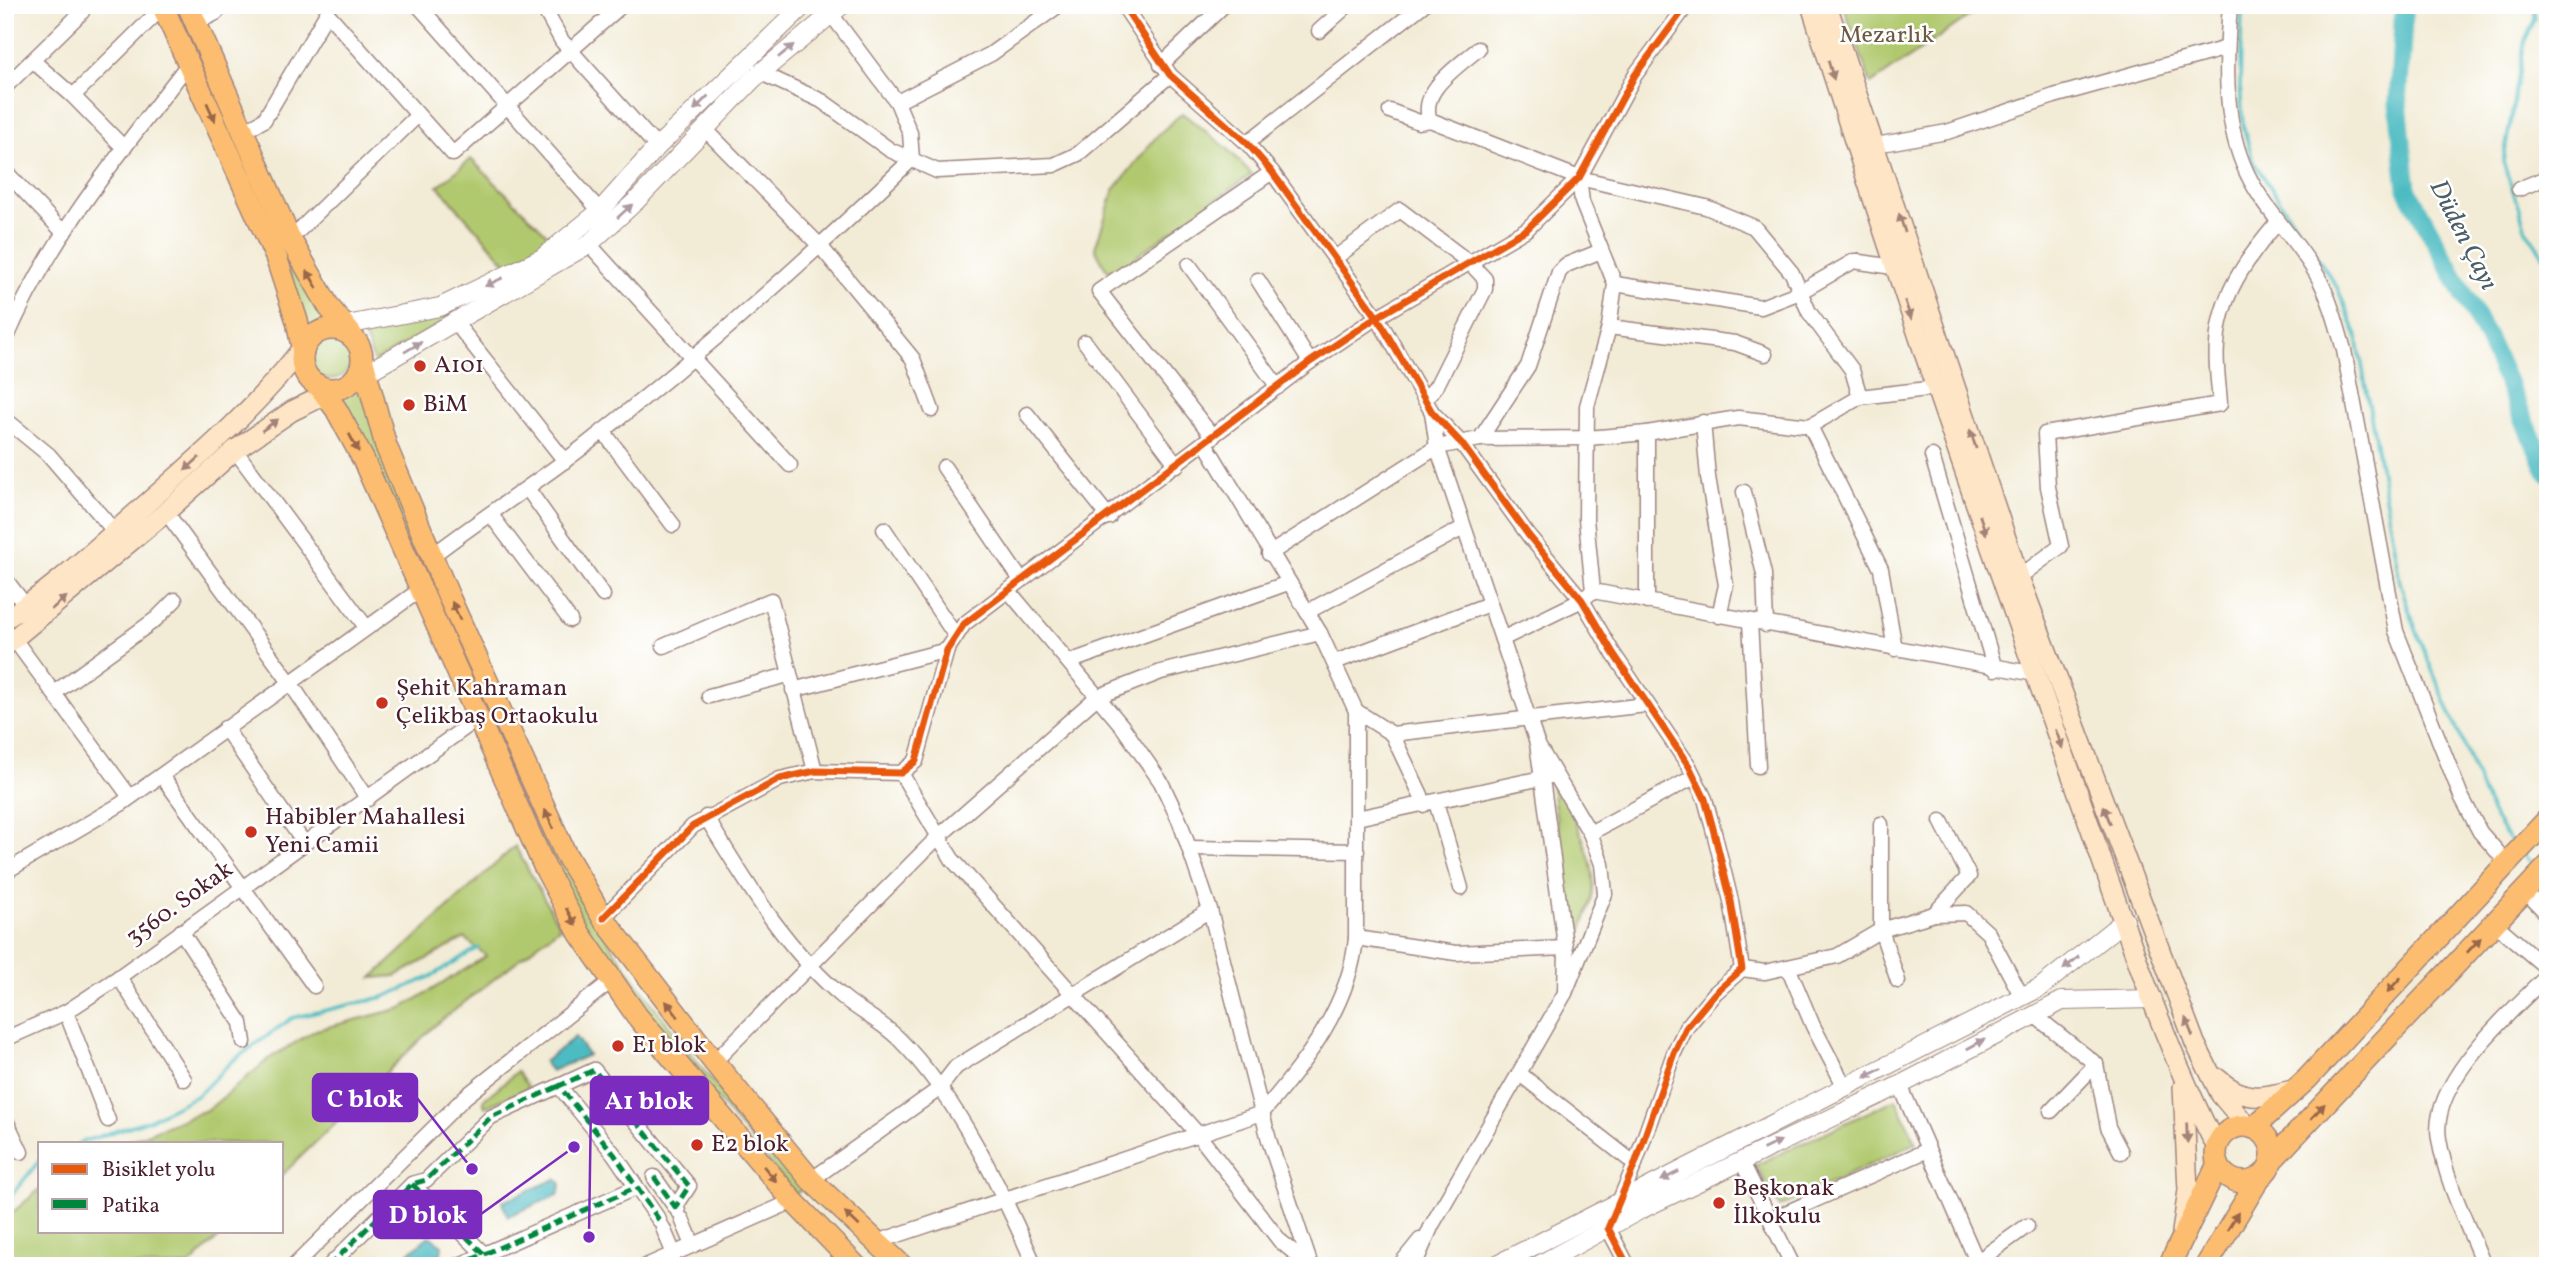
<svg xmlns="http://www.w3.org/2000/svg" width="2553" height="1271" font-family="Vollkorn,serif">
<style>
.green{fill:#b1c96e;stroke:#7e744c;stroke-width:2}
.water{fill:#4dbcc2;stroke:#4c6e76;stroke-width:2}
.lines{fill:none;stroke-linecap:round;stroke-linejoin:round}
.stream{stroke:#4dbcc2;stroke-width:3.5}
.river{stroke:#4dbcc2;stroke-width:19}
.minor-casing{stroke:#9e8580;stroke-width:17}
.tertiary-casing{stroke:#9e8580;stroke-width:20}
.secondary-casing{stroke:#9e8580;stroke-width:22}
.primary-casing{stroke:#9e8580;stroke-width:24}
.minor{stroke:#fff;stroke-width:14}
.tertiary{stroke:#fff;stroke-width:18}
.secondary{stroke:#fee5c5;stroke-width:19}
.primary{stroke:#fcbd6f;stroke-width:21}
.quiet{stroke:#00873e;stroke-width:5;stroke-dasharray:10 5;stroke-linecap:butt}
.cycleway-casing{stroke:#fff;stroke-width:11}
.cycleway{stroke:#e8590c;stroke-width:7}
.oneway{fill:#ae9aa0}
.oneway2{fill:#a48278}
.oneway3{fill:#9a664a}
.poi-dot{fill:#c8321e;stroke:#fff;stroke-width:2.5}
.labels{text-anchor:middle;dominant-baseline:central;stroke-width:5;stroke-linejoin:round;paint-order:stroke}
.park-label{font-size:24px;fill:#6e5a42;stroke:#fff}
.poi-label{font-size:24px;fill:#4a1f2b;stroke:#fff;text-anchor:start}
.street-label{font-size:24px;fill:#4a1f2b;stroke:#fff}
.water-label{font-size:26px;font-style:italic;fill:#4b5e67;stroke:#fff}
.leader{fill:none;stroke:#7b2cbf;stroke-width:2.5}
.callout-dot{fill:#7b2cbf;stroke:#fff;stroke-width:2.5}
.callout{fill:#7b2cbf;stroke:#7b2cbf;stroke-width:2.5}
.callout-label{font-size:26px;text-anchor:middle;font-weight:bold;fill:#fff}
</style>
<rect width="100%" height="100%" fill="#fff"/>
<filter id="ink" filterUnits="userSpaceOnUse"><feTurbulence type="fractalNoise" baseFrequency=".0143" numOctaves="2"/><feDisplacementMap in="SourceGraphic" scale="14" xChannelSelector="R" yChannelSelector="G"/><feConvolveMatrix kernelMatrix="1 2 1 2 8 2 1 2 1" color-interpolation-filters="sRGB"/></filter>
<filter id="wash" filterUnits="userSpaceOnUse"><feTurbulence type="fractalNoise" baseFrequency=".00686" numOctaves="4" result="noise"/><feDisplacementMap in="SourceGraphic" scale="28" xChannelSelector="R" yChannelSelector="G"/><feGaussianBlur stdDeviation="1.57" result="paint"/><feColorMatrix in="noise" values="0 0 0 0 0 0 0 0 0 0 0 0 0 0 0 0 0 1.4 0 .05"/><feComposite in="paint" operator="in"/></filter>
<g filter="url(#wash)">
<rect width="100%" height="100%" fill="#f2ebd5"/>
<g class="green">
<path d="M1843,5H1985L1871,84Z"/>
<path d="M1182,113L1227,148L1252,174L1113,273L1106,269L1095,248L1114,190L1157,136Z"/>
<path d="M471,159L553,240L508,265L438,186Z"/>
<path d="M276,230L330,320L317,323L306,331Z"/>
<path d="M544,264L374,362L363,332L449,312Z"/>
<circle cx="331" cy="359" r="20"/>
<path d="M361,387L596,923C658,1016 728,1105 804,1187L795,1194L625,987L563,890L336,398Z"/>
<path d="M1551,781C1570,804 1597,860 1593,891C1591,911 1581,929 1575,948Z"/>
<path d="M515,846L560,927L433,1027L282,1175V1143H124L209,1109L270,1058L316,1030L402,1008L486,956L465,938L396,976L372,978Z"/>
<path d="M517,1072L529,1088L485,1107L483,1100Z"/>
<path d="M1896,1099L1916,1143L1780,1207L1756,1165Z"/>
<path d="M40,1189V1231H225L189,1266H5V1219Z"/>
</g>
<g class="water">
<path d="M575,1037L588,1055L551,1071L544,1062Z"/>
<path d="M556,1179L561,1184L558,1195L508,1216L502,1202Z"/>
<path d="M429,1236L442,1245L441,1254L415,1265L407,1255Z"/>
</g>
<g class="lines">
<g class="stream">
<path d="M2242,5L2240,85L2243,125L2253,161L2337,287L2357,336L2400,582C2417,639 2442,693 2465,748C2478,779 2489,819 2513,844"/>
<path d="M2535,5V19L2525,40L2503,162L2526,230L2548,262"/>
<path d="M2523,854L2537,869"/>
<path d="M79,1143L149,1120L198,1095L231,1062L292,1018L384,997L430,977L478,948"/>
<path d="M5,1203L40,1160"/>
</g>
<path class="river" d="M2404,5L2398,103L2407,189L2486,335L2548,473"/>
</g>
</g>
<g filter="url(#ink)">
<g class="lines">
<g class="minor-casing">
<g id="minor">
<path d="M418,5L600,211"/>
<path d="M542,5L562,41L657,147"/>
<path d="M1123,5L1170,75L1247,143L1272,172L1377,317L1432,412L1462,444L1529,536L1582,600L1613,653L1689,766L1705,799L1715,836L1731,901L1742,969L1715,993L1686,1028L1674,1053L1635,1164L1608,1228L1628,1266"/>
<path d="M2230,5C2226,57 2223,115 2243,164C2259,205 2295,237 2317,275C2330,298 2337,325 2344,350L2396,631L2461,796L2480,832L2508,864"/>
<path d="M196,23L216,13L223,5"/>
<path d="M1319,31L1348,5"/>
<path d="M33,61L73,96L124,148"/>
<path d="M1161,65L1224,5"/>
<path d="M761,73L822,101L890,150L937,171L1054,165L1078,154L1170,75"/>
<path d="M5,87L82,12"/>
<path d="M73,96L163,7"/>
<path d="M897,102L991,54L1059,5"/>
<path d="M1390,111L1419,122L1430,120L1579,178L1706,207L1754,227L1792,273L1809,312L1852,370L1860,397"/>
<path d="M1430,120C1418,91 1459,66 1478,49"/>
<path d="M705,129L821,247L913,359L932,410"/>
<path d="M244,131L264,120L327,13L453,154L622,5"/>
<path d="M1247,143L1423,5"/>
<path d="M1876,145L1947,132L2054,96L2227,48"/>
<path d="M5,171L64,233"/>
<path d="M1579,178L1582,202L1615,284L1609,327L1587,406L1586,519L1593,591"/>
<path d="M2519,189L2548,177"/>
<path d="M290,239L417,116"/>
<path d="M589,244L790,465"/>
<path d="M1335,258L1400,210L1470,263L1485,279V289L1437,385L1425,400"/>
<path d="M1189,265L1278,387"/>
<path d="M1258,280L1310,362"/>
<path d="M1615,284L1761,307L1800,292L1854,261L1893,267"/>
<path d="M455,322L565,461"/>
<path d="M1609,327L1735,343L1765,354"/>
<path d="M5,342C48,239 122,151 189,63"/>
<path d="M1085,342L1177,465"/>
<path d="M1432,412L1437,447L1537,743L1566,952L1565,993"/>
<path d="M1027,414L1109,517"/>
<path d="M5,419L49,455L115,532"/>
<path d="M1703,422L1708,477L1726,585L1719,616"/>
<path d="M1810,426L1881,569L1895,649"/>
<path d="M603,431L673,525"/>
<path d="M1647,433V602"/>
<path d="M1213,437L1099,291L1272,172"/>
<path d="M1480,439L1587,438L1647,433L1738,418L1810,426L1860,397L1936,388"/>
<path d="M235,450L366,627"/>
<path d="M1932,456L1995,669"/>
<path d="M944,467L1021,580"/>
<path d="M527,488L603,595"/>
<path d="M1744,492L1764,574L1766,625"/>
<path d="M166,512L289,681L368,799"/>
<path d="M491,515L570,620"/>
<path d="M884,529L955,635"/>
<path d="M1269,554L1437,447L1480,439L1528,366L1559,272L1566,265L1601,251"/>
<path d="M432,556C481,518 534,485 583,447C698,357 807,260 912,159L910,133L897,102L831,14L820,5"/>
<path d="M2019,577L2061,546L2048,487L2045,434L2220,404C2219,385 2215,364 2217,345C2219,296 2247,258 2278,222"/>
<path d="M5,579L26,606"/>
<path d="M1008,590L1122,726L1161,782L1180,822L1210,910L1269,1140L1311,1266"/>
<path d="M1307,612L1463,528"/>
<path d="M1750,622L1758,766"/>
<path d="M14,639L130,797"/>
<path d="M1502,639L1582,600L1593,591L2035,674"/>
<path d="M664,646L771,600L815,771"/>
<path d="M1069,662L1288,583"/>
<path d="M1335,662L1489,604"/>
<path d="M793,690L947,650"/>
<path d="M54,693L156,619L175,600"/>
<path d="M709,696L788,675"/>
<path d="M1356,711L1392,734L1421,795L1423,805"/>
<path d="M225,728L304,843"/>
<path d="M1392,734L1646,705"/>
<path d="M901,773L952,859L1197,1133L1280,1241L1310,1265"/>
<path d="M162,776L314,986"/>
<path d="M1436,802L1461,888"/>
<path d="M706,817C746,882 784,948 844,998C861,1012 883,1023 899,1039C959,1099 1001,1189 1035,1266"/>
<path d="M1357,818L1551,776"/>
<path d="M1881,824V930L1898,981"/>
<path d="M1590,833L1694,777"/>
<path d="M1190,848L1357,851"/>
<path d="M5,872L121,804L420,590"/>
<path d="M2525,891L2548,915"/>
<path d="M1934,914L1969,876L1941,821"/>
<path d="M603,918L693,826L780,779L815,771L901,773L916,761L947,650L964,624L1310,362L1377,317L1527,229L1579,178L1635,75L1687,5"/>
<path d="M2494,923L2548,969"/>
<path d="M181,931L241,1023L244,1042"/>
<path d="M1356,938L1456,953L1565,948"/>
<path d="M1788,967L1813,1026L1845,1087"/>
<path d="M1742,969L1765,972L1837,956L1881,930L1934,914L1966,913L1988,933L2022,997"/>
<path d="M119,977L184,1079"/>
<path d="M66,1012L108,1120"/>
<path d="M2034,1015L2096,1064L2108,1127L2121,1152"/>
<path d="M5,1039L66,1012L119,977L477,719"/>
<path d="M714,1062L937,838L1097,697L1161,672L1320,633"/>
<path d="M1520,1074L1635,1164"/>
<path d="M1900,1085L1979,1266"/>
<path d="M2051,1111L2096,1064"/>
<path d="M5,1118L21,1152"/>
<path d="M1741,1160L1793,1266"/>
<path d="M654,1177L678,1211"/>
<path d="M811,1180L939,1089L956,1067L1210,910"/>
<path d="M412,1184L484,1254"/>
<path d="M682,1219L693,1245"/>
<path d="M1772,1219L1928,1150"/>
<path d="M659,1220L614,1154L559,1086L594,1070L689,1186L676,1206"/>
<path d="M663,1228L674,1254"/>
<path d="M877,1242L1262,1113C1305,1063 1350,1005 1356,938V711L1320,633L1205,443"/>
<path d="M294,1266L465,1097L611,981"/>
<path d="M329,1266L412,1184L426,1180L491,1117L559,1086"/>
<path d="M457,1266L635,1188"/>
<path d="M646,1266L793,1201"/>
<path d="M1399,1266L1420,1240"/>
<path d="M1414,1266L1432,1225L1565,993L1605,894L1602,864L1590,833L1539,747"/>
<path d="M1971,1266L2027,1226"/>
<path d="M2484,1266C2468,1225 2446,1183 2439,1139C2429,1082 2511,1012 2548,975"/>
</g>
</g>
<g class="tertiary-casing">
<g id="tertiary">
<path d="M331,328L440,307L542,258L600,211L657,147L804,5"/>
<path d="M354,380L589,244L636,201L753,79L842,5"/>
<path d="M1494,1266L2041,987L2125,920"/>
<path d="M1537,1266L1640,1210L1900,1085L2062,1001L2153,999"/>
</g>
</g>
<g class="secondary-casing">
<g id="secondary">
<path d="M1811,5C1891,261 1978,515 2069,768C2115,893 2156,1030 2217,1148"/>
<path d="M1827,5L2019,577L2195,1043L2221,1095L2248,1127"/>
<path d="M5,619C53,590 95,549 137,512C197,459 257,408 306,343"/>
<path d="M5,646L166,512L235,450L292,411L337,389"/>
<path d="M2217,1078C2244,1102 2259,1098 2293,1090"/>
<path d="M2182,1232L2188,1190L2183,1087"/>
</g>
</g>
<g class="primary-casing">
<g id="primary">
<path d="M162,5L276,257L297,321L303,352"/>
<path d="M188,5L290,239L329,307L351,334"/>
<circle cx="332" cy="359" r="30"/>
<path d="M363,362L386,446L449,597L565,853L603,918L714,1062L811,1180L902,1266"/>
<path d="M318,385L336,409L363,459L544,866L580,934L637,1016L793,1201L856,1266"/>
<circle cx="2244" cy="1154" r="28"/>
<path d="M2253,1128L2307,1079L2548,819"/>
<path d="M2271,1161L2548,866"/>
<path d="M2169,1266L2218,1164"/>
<path d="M2206,1266L2260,1177"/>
</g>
</g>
<use href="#minor" class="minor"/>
<use href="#tertiary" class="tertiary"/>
<use href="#secondary" class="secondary"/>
<use href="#primary" class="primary"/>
<g class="quiet">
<path d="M654,1177L678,1211"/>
<path d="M412,1184L484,1254"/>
<path d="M659,1220L614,1154L559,1086L594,1070L689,1186L676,1206"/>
<path d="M329,1266L412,1184L426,1180L491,1117L559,1086"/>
<path d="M457,1266L635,1188"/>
</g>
<g class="cycleway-casing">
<g id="cycleway">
<path d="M1123,5L1170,75L1247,143L1272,172L1377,317L1432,412L1462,444L1529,536L1582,600L1613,653L1689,766L1705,799L1715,836L1731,901L1742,969L1715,993L1686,1028L1674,1053L1635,1164L1608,1228L1628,1266"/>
<path d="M603,918L693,826L780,779L815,771L901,773L916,761L947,650L964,624L1310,362L1377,317L1527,229L1579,178L1635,75L1687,5"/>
</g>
</g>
<use href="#cycleway" class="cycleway"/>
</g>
<defs><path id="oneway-solid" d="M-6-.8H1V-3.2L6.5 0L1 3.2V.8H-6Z" transform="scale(1.75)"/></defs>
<g class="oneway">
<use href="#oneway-solid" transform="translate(786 51) rotate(-40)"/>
<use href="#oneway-solid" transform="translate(701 103) rotate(135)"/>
<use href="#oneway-solid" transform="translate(625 211) rotate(-42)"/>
<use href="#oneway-solid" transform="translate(494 282) rotate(155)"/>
<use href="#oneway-solid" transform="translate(413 347) rotate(-31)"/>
<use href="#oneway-solid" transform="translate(2071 963) rotate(141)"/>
<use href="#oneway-solid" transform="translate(1976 1044) rotate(-28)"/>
<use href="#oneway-solid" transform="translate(1873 1073) rotate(153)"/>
<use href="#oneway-solid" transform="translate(1772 1145) rotate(-26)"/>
<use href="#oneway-solid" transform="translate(1670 1176) rotate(153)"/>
</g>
<g class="oneway2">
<use href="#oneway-solid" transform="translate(1831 70) rotate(73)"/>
<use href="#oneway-solid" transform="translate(1902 223) rotate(-108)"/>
<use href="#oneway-solid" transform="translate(1908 310) rotate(71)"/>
<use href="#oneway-solid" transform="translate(270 425) rotate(-35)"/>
<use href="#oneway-solid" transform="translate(1973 439) rotate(-108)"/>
<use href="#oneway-solid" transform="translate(192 464) rotate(138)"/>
<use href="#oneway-solid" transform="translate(1983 525) rotate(71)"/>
<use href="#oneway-solid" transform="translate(59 603) rotate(-40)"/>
<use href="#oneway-solid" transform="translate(2059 739) rotate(70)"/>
<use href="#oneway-solid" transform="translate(2107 815) rotate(-111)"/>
<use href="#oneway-solid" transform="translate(2189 1027) rotate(-112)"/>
<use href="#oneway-solid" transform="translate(2187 1133) rotate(88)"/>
</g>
<g class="oneway3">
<use href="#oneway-solid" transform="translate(211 112) rotate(66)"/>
<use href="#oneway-solid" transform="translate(312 279) rotate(-120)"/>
<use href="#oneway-solid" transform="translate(354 443) rotate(62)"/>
<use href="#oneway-solid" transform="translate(456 611) rotate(-114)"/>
<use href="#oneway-solid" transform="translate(549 819) rotate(-114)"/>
<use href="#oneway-solid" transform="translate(571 917) rotate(61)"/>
<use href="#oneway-solid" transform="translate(2474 945) rotate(-47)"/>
<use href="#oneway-solid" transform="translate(2394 985) rotate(133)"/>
<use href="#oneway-solid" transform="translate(672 1009) rotate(-128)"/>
<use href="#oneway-solid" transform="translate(2318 1111) rotate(-47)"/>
<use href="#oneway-solid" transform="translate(770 1174) rotate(50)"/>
<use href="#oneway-solid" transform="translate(852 1219) rotate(-136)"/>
<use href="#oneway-solid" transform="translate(2233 1221) rotate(-59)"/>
</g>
</g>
<g class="poi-dot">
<circle cx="420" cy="366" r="7"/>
<circle cx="409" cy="405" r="7"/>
<circle cx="382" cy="703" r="7"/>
<circle cx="251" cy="832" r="7"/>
<circle cx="618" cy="1046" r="7"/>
<circle cx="697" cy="1145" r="7"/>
<circle cx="1719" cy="1203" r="7"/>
</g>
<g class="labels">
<g class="park-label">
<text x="1887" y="36">Mezarlık</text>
</g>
<g class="poi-label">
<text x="434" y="366">A101</text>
<text x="423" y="405">BiM</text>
<text x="396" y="689">Şehit Kahraman<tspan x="396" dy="28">Çelikbaş Ortaokulu</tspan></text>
<text x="265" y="818">Habibler Mahallesi<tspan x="265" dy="28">Yeni Camii</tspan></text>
<text x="632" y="1046">E1 blok</text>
<text x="711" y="1145">E2 blok</text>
<text x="1733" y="1189">Beşkonak<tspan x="1733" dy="28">İlkokulu</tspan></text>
</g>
<g class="street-label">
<text transform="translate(180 904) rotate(-36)">3560. Sokak</text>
</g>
<g class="water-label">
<text transform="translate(2463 235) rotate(63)">Düden Çayı</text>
</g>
</g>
<path class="leader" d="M472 1169L417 1098M589 1237L591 1100M574 1147L481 1214"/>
<g class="callout-dot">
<circle cx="472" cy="1169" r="7"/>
<circle cx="589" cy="1237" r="7"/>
<circle cx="574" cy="1147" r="7"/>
</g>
<g class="callout">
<rect x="313" y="1074" width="104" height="47" rx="7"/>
<rect x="591" y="1077" width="117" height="47" rx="7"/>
<rect x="374" y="1191" width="107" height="47" rx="7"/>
</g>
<g class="callout-label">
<text x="365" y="1107">C blok</text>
<text x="649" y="1109">A1 blok</text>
<text x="428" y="1223">D blok</text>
</g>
<rect width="2553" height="1271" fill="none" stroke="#fff" stroke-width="28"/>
<rect x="38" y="1142" width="245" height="91" fill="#ffffff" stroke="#b7a5aa" stroke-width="2"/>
<rect x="52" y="1164" width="35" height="10" fill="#e8590c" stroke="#b7a5aa" stroke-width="2"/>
<text x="102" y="1176" font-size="21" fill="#4a1f2b">Bisiklet yolu</text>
<rect x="52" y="1199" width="35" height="10" fill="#00873e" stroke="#b7a5aa" stroke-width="2"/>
<text x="102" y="1212" font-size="21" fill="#4a1f2b">Patika</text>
</svg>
